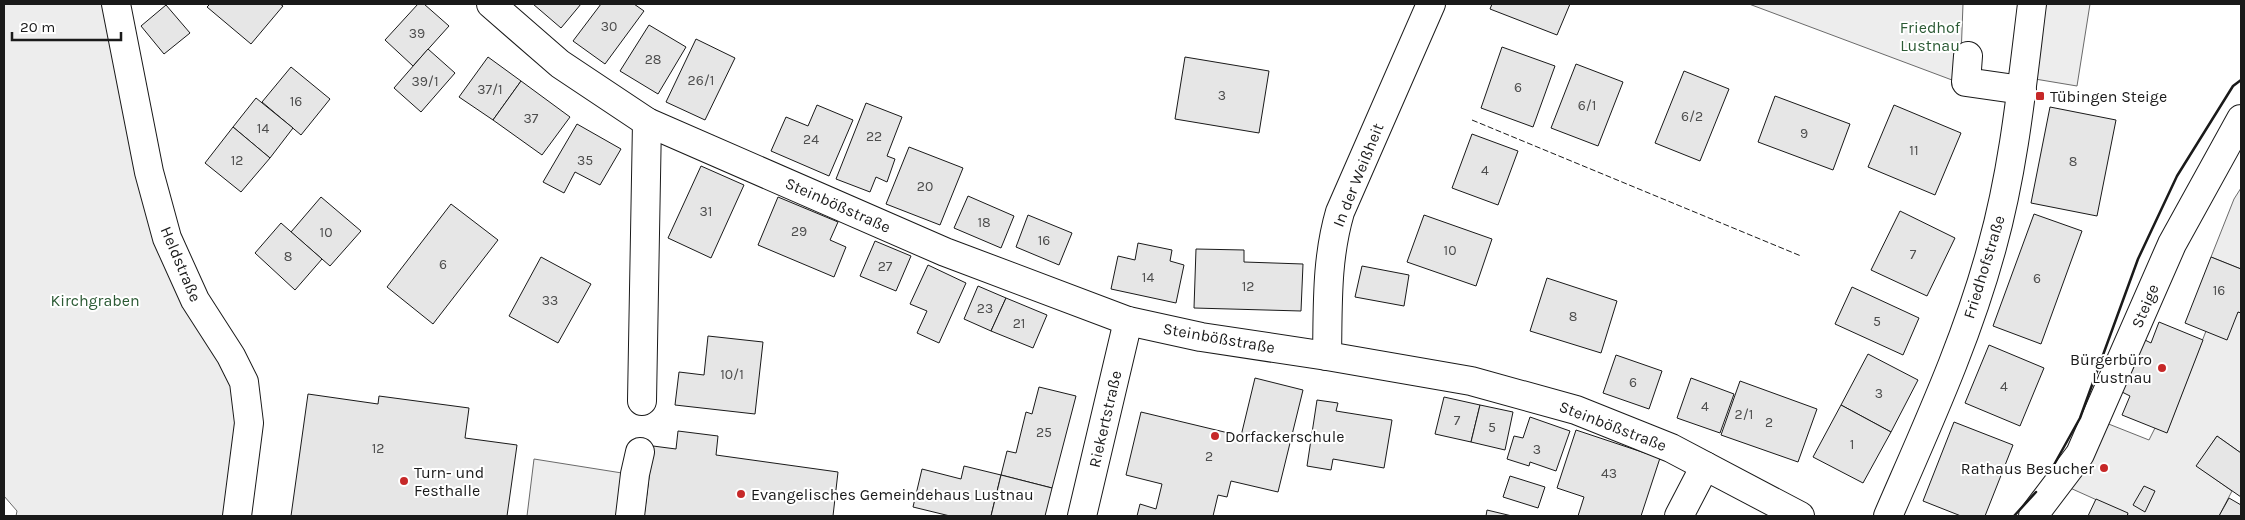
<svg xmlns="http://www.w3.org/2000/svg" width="2245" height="520" font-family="Karla,sans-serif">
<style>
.built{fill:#ededed;stroke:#6a6a6a}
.building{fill:#e6e6e6;stroke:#1a1a1a}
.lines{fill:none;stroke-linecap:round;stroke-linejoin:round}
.minor-casing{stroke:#1a1a1a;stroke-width:30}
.minor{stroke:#fff;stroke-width:28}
.fence{stroke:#1a1a1a;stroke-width:1;stroke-dasharray:6 2.5;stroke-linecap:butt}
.wall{stroke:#1a1a1a;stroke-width:2.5}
.poi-dot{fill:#c62828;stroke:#fff;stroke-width:2}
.labels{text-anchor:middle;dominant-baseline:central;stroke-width:4;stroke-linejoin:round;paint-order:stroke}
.number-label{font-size:14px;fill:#4d4d4d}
.park-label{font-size:16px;fill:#2b5a34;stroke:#fff}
.poi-label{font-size:16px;fill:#1a1a1a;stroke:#fff;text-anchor:start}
.street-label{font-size:16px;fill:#1a1a1a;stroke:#fff}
</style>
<rect width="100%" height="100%" fill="#fff"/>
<g class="built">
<path d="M4,4H117L149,172L244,382L237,516H16L17,511L4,496Z"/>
<path d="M1749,4H1963L1960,83Z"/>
<path d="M2032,4H2090L2077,86L2023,77Z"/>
<path d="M2241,188V269L2211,257L2234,199Z"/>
<path d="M2238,312L2241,313V453L2217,436L2197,466L2232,491L2219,516H2127L2128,514L2059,483L2096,419L2149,440L2155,428L2167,432L2206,331Z"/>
<path d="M534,459L622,473L616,516H527Z"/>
</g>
<g class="building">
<path d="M210,4H280L283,6L251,44L207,7Z"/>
<path d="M418,4H424L449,26L413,66L385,40Z"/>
<path d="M533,4H581L561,28Z"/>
<path d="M601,4H634L644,11L605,64L573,41Z"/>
<path d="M1492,4H1570L1557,35L1490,9Z"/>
<path d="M166,5L190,33L164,54L141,26Z"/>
<path d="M649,25L686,47L658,94L620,71Z"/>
<path d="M696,39L735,58L705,120L666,102Z"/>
<path d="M1502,47L1555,66L1533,127L1481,108Z"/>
<path d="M428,49L455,73L421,112L394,88Z"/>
<path d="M488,57L521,81L493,120L459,97Z"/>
<path d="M1185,57L1269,71L1259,133L1175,119Z"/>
<path d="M1576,64L1623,82L1598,146L1551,128Z"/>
<path d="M291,67L330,99L301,135L262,102Z"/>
<path d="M1684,71L1729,89L1700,161L1655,143Z"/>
<path d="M521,81L570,117L542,155L493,120Z"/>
<path d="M1775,96L1850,124L1833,170L1758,142Z"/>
<path d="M256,98L293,128L270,158L233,127Z"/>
<path d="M866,103L902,117L887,156L895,159L887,182L876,177L870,192L836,179Z"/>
<path d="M817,105L853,120L829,176L771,151L786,117L808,126Z"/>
<path d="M1894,105L1961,133L1935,195L1868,167Z"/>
<path d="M2050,107L2116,120L2097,216L2031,203Z"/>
<path d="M577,124L621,149L600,185L575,172L564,193L543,182Z"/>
<path d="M233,127L270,158L241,192L205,163Z"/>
<path d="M1472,134L1518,151L1498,205L1452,188Z"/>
<path d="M909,147L963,168L940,225L886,204Z"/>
<path d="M701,166L744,185L711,258L668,238Z"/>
<path d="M968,196L1014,216L1001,248L954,228Z"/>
<path d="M321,197L361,231L330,266L291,232Z"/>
<path d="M778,197L838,222L830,240L846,247L834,277L758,245Z"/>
<path d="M451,204L498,240L433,324L387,287Z"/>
<path d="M1900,211L1955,238L1927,296L1871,270Z"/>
<path d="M2034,214L2082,231L2041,344L1993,326Z"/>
<path d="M1028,215L1072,233L1059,265L1016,247Z"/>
<path d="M1424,215L1492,239L1476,286L1407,262Z"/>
<path d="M281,223L322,259L295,290L255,253Z"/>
<path d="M875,241L911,256L896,291L860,276Z"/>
<path d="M1138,243L1172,250L1170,261L1184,265L1176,303L1111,289L1118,256L1135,260Z"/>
<path d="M1196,249L1244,250V262L1303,264L1301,311L1194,308Z"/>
<path d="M541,257L591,284L558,343L509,316Z"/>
<path d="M2211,257L2241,269V313L2238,312L2227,340L2185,323Z"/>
<path d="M928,265L966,283L939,343L917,333L927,311L910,304Z"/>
<path d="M1362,266L1409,275L1404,306L1355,297Z"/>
<path d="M1547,278L1617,301L1601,353L1530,331Z"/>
<path d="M978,286L1006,298L991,331L964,319Z"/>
<path d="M1852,287L1919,318L1903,355L1835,324Z"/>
<path d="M1006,298L1047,315L1033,348L991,331Z"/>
<path d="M2159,322L2203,340L2167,433L2122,415L2130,396L2122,392L2143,339L2151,343Z"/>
<path d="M708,336L763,342L755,414L675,405L679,372L704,375Z"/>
<path d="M1989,345L2044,368L2020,426L1965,403Z"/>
<path d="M1868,354L1918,380L1891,432L1841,405Z"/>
<path d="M1616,355L1662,371L1649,409L1603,393Z"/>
<path d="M1255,378L1303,390L1278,492L1231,481L1227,497L1218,495L1213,516H1137L1140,504L1156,509L1162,484L1126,475L1141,412L1241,436Z"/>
<path d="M1691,378L1734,394L1720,433L1677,418Z"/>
<path d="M1740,381L1817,409L1798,462L1721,435Z"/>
<path d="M1039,387L1076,396L1052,488L1001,475L1007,451L1016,453L1026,412L1032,414Z"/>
<path d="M308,394L378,404L379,396L469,408L465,438L517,445L507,516H291Z"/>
<path d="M1444,397L1480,405L1471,442L1435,434Z"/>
<path d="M1317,400L1338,403L1336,411L1392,420L1384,468L1333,459L1331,470L1307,466Z"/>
<path d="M1480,405L1513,412L1505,450L1471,442Z"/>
<path d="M1841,405L1891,432L1863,483L1813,457Z"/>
<path d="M1530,417L1570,431L1556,471L1530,462L1529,466L1507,459L1514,436L1523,438Z"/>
<path d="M1954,422L2013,445L1985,516H1961L1923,501Z"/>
<path d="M1576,430L1660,458L1641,516H1578L1584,497L1557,488Z"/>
<path d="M678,431L718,436L716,455L838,472L833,516H644L653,446L676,449Z"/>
<path d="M2217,436L2241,453V497L2196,466Z"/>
<path d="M964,466L1001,475L991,516H950L913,507L922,469L961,479Z"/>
<path d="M1001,475L1052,488L1045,516H991Z"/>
<path d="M1510,476L1545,487L1538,508L1503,497Z"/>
<path d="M2144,486L2155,491L2145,512L2133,505Z"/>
<path d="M2229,498L2241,505V516H2219Z"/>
<path d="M2096,499L2128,513L2127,516H2088Z"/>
<path d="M1487,510L1512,516H1486Z"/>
</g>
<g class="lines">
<g class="minor-casing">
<g id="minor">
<path d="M116,4L149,172L167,238L195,300L231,356L244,382L249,423L237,516"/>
<path d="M491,4L560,64L647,122L945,252L1128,321L1201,337L1327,356L1471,381L1576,410L1671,448L1800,516"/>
<path d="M1968,56L1966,82L2022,90"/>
<path d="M1327,356C1328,306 1326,260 1340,212L1431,4"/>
<path d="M642,401L647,122"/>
<path d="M630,516L635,474L640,452"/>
<path d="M1082,516L1128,321"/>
<path d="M1679,516L1705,466"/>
<path d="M1888,516C1926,428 1967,340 1992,247C2014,168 2022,85 2032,4"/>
<path d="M2033,516L2080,454L2172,244L2241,119"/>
</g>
</g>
<use href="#minor" class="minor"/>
<path class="fence" d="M1472,120L1801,256"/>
<g class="wall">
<path d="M2050,472L2080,418L2138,259L2177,176L2233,86L2241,80"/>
<path d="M2014,516L2036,492"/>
</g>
</g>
<g class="poi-dot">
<rect x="2035" y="91" width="10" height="10" rx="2.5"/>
<circle cx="2162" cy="368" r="5"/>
<circle cx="1215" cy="436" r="5"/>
<circle cx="2104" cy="468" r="5"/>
<circle cx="404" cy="481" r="5"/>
<circle cx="741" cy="494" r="5"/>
</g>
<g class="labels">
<g class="number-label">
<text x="609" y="26">30</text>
<text x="417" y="33">39</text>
<text x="653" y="59">28</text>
<text x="701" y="80">26/1</text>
<text x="425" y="81">39/1</text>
<text x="1518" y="87">6</text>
<text x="490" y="89">37/1</text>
<text x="1222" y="95">3</text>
<text x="296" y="101">16</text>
<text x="1587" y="105">6/1</text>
<text x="1692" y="116">6/2</text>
<text x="531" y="118">37</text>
<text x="263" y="128">14</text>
<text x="1804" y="133">9</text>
<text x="874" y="136">22</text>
<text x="811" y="139">24</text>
<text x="1914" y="150">11</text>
<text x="237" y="160">12</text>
<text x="585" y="160">35</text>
<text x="2073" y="161">8</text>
<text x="1485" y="170">4</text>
<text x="925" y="186">20</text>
<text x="706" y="211">31</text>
<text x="984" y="222">18</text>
<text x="799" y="231">29</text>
<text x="326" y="232">10</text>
<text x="1044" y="240">16</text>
<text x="1450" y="250">10</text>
<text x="1913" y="254">7</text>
<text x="288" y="256">8</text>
<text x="443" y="264">6</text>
<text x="885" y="266">27</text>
<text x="1148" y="277">14</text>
<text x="2037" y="278">6</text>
<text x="1248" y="286">12</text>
<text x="2219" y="290">16</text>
<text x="550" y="300">33</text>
<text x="985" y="308">23</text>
<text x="1573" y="316">8</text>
<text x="1877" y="321">5</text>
<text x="1019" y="323">21</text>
<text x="732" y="374">10/1</text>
<text x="1633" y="382">6</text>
<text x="2004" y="386">4</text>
<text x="1879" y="393">3</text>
<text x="1705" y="406">4</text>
<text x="1744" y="414">2/1</text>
<text x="1457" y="420">7</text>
<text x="1769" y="422">2</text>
<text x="1492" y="427">5</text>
<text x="1044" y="432">25</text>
<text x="1852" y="444">1</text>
<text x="378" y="448">12</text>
<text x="1537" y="449">3</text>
<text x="1209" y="456">2</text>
<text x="1609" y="473">43</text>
</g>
<g class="park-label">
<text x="1930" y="27">Friedhof<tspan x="1930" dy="18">Lustnau</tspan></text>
<text x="95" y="300">Kirchgraben</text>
</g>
<g class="poi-label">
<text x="2050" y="96">Tübingen Steige</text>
<text x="2152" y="359" text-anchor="end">Bürgerbüro<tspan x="2152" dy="18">Lustnau</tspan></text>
<text x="1225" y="436">Dorfackerschule</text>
<text x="2094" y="468" text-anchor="end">Rathaus Besucher</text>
<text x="414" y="472">Turn- und<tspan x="414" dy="18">Festhalle</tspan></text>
<text x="751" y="494">Evangelisches Gemeindehaus Lustnau</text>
</g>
<g class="street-label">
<text transform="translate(1358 175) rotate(-68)">In der Weißheit</text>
<text transform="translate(838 205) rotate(24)">Steinbößstraße</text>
<text transform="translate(181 264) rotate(67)">Heldstraße</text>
<text transform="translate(1984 267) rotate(-73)">Friedhofstraße</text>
<text transform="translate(2145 306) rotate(-67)">Steige</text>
<text transform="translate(1219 338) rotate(10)">Steinbößstraße</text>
<text transform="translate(1105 419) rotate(-77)">Riekertstraße</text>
<text transform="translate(1613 426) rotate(21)">Steinbößstraße</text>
</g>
</g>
<rect width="2245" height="520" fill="none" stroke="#1a1a1a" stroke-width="10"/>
<path d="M12 32v8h109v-8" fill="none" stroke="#1a1a1a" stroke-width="2.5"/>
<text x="20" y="32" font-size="15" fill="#1a1a1a" stroke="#ffffff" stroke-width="4" paint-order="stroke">20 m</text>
</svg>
